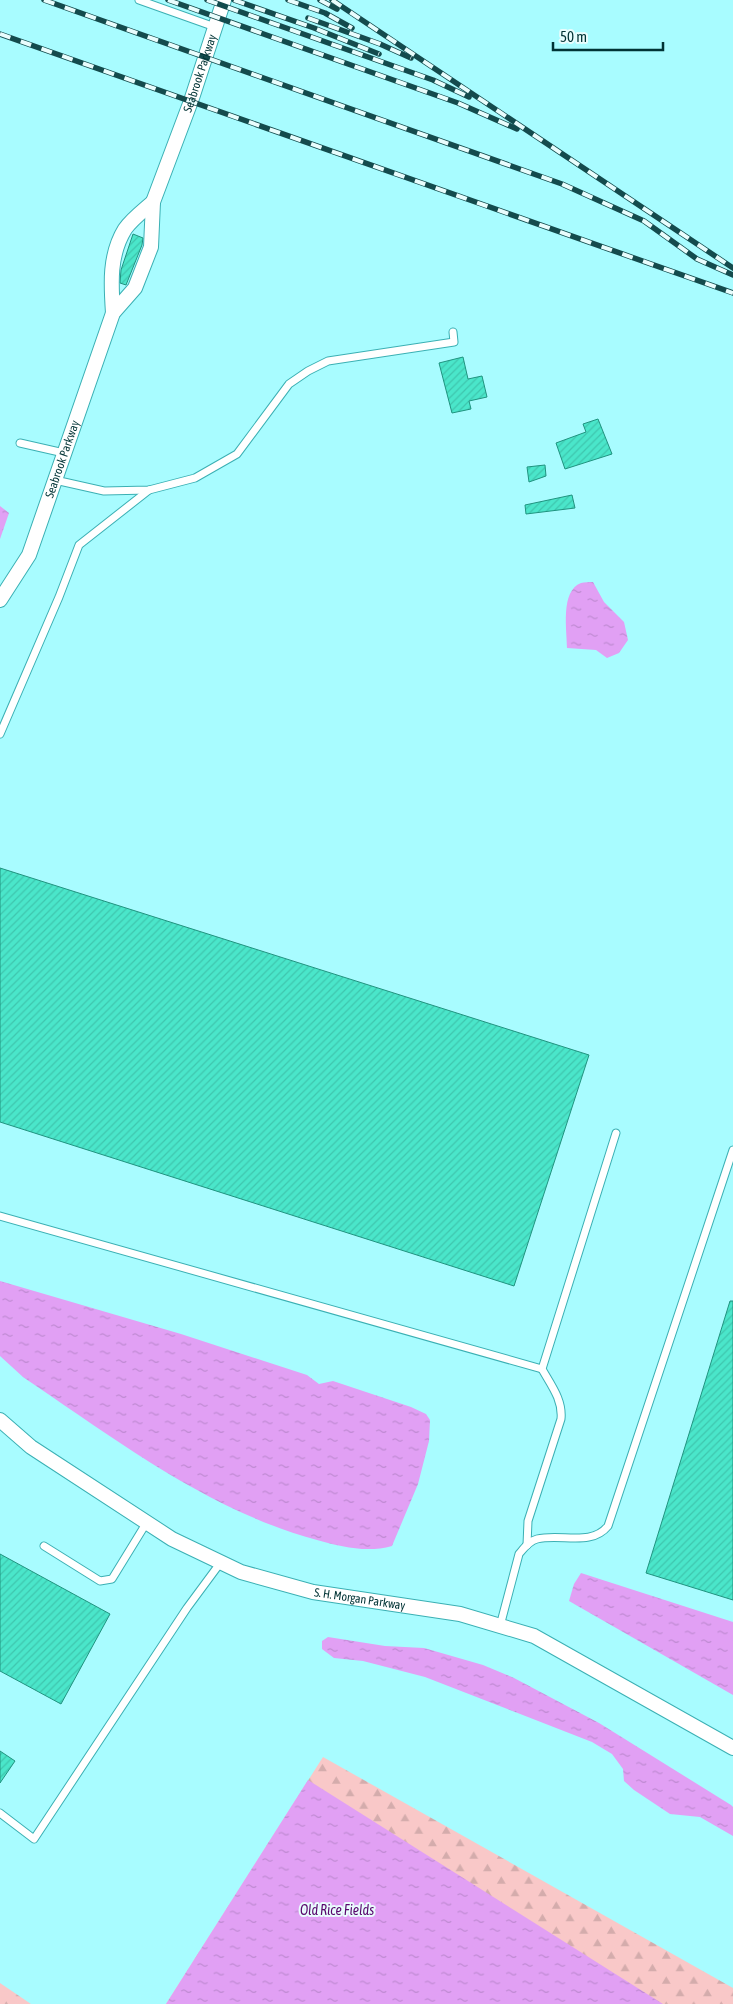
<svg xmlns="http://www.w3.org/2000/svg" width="733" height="2004" font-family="'Asap Condensed',sans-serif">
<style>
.forest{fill:url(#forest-firs)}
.water{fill:url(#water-ripples)}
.building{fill:url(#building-hatch);stroke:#20937f}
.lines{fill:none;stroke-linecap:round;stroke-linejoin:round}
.service-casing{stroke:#3bb0b4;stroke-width:9}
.minor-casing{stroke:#3bb0b4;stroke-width:16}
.service{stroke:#fff;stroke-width:7}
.minor{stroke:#fff;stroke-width:14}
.rail-casing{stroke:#144b4d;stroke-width:5.5}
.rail{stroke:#e9fdfd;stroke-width:4;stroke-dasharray:11;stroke-linecap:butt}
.labels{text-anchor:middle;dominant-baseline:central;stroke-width:4;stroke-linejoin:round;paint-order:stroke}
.street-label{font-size:12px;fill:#003335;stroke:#e9fdfd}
.water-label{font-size:14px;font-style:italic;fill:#58066c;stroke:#e9fdfd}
</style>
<defs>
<pattern id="forest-firs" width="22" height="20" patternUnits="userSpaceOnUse" patternTransform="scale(1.25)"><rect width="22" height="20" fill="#f9c8c8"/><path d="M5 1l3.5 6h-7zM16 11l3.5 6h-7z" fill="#d4acac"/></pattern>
<pattern id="water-ripples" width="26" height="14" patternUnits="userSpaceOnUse" patternTransform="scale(1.25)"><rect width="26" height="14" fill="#e1a0f4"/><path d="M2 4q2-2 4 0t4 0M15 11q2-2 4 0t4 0" fill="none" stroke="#bf8ad2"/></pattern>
<pattern id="building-hatch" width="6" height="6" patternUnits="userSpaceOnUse" patternTransform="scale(1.25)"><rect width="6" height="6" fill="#4ae6ca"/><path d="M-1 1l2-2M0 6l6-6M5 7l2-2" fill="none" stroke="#3fc6ae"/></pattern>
</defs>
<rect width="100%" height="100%" fill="#a8fcff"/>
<g class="forest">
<path d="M323,1757L733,1988V2004H166Z"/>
<path d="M0,1983L31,2004H0Z"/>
</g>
<g class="water">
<path d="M0,506L9,513L0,539Z"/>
<path d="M593,582L604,602L624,622L628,640L619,653L607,658L596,650L567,648C567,630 560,591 581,583C584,582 590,582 593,582Z"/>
<path d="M0,1281L181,1334L307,1375L319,1384L333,1381L411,1407L426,1414L430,1420L429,1441L418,1484L392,1546C367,1553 342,1547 317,1540C209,1511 115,1439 23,1377L0,1356Z"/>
<path d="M581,1573L733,1622V1695L569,1601L574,1584Z"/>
<path d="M328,1637L385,1646L424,1648L483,1665L514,1678L599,1723L731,1805L733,1807V1836L700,1817L670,1814L634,1790L624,1781L623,1769L612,1754L592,1742L425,1677L363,1661L334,1658L322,1649V1641Z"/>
<path d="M308,1780L663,2004H166Z"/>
</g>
<g class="building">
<path d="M133,234L143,238L142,245L126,285L120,283L121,270Z"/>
<path d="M463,357L468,379L482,376L487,397L469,401L471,409L452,413L439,363Z"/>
<path d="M598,419L612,454L565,469L556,443L586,432L583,424Z"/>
<path d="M545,465L546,476L529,482L527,467Z"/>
<path d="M572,495L575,508L526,514L525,505Z"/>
<path d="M0,868L589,1055L514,1286L0,1122Z"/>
<path d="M730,1301H733V1600L646,1573Z"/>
<path d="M0,1554L110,1614L61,1704L0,1671Z"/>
<path d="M0,1751L15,1761L0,1783Z"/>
</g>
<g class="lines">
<g class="service-casing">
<g id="service">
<path d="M139,0L215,27"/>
<path d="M20,443L64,453"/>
<path d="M55,480L104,491L149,490L195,478L237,454L289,384L308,371L328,361L454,342L453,332"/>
<path d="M0,734L59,597L79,545L149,490"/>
<path d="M0,1216L542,1369"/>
<path d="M527,1545L528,1521L561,1419C563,1400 551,1385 542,1369L616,1133"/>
<path d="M44,1546L100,1581L112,1579L147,1522"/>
<path d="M500,1626L519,1554C524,1548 529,1541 537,1539C561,1533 591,1547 608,1526L733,1150"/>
<path d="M0,1813L34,1839L187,1608L221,1562"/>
</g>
</g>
<g class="minor-casing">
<g id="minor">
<path d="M113,313C111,284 109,255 125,229C132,219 144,210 153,202"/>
<path id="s1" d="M0,600L29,555L113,313L135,288L151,247L153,202L191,101L224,0"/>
<path id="s2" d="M0,1420L31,1447L172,1539L241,1572L313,1592L460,1614L534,1636L733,1748"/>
</g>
</g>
<use href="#service" class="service"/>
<use href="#minor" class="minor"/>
<g class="rail-casing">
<g id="rail">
<path d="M44,0L562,184L644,221L697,259L733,275"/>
<path d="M168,0L458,103L517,129"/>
<path d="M207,0L433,80L469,97"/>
<path d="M234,0L314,28L379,54"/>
<path d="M288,0L325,13L352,28"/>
<path d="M320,0L337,9"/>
<path d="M332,0L733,268"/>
<path d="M308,18L380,44L411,58"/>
<path d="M0,34L733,293"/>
</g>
</g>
<use href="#rail" class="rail"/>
</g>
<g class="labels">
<g class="street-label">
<text stroke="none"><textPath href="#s1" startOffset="569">Seabrook Parkway</textPath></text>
<text stroke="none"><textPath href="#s1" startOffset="155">Seabrook Parkway</textPath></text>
<text stroke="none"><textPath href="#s2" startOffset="408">S. H. Morgan Parkway</textPath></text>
</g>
<g class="water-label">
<text x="337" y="1910">Old Rice Fields</text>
</g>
</g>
<path d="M553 42v8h110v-8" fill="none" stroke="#003335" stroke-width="2.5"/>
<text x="560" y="42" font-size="15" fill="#003335" stroke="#e9fdfd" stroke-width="4" paint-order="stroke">50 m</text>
</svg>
